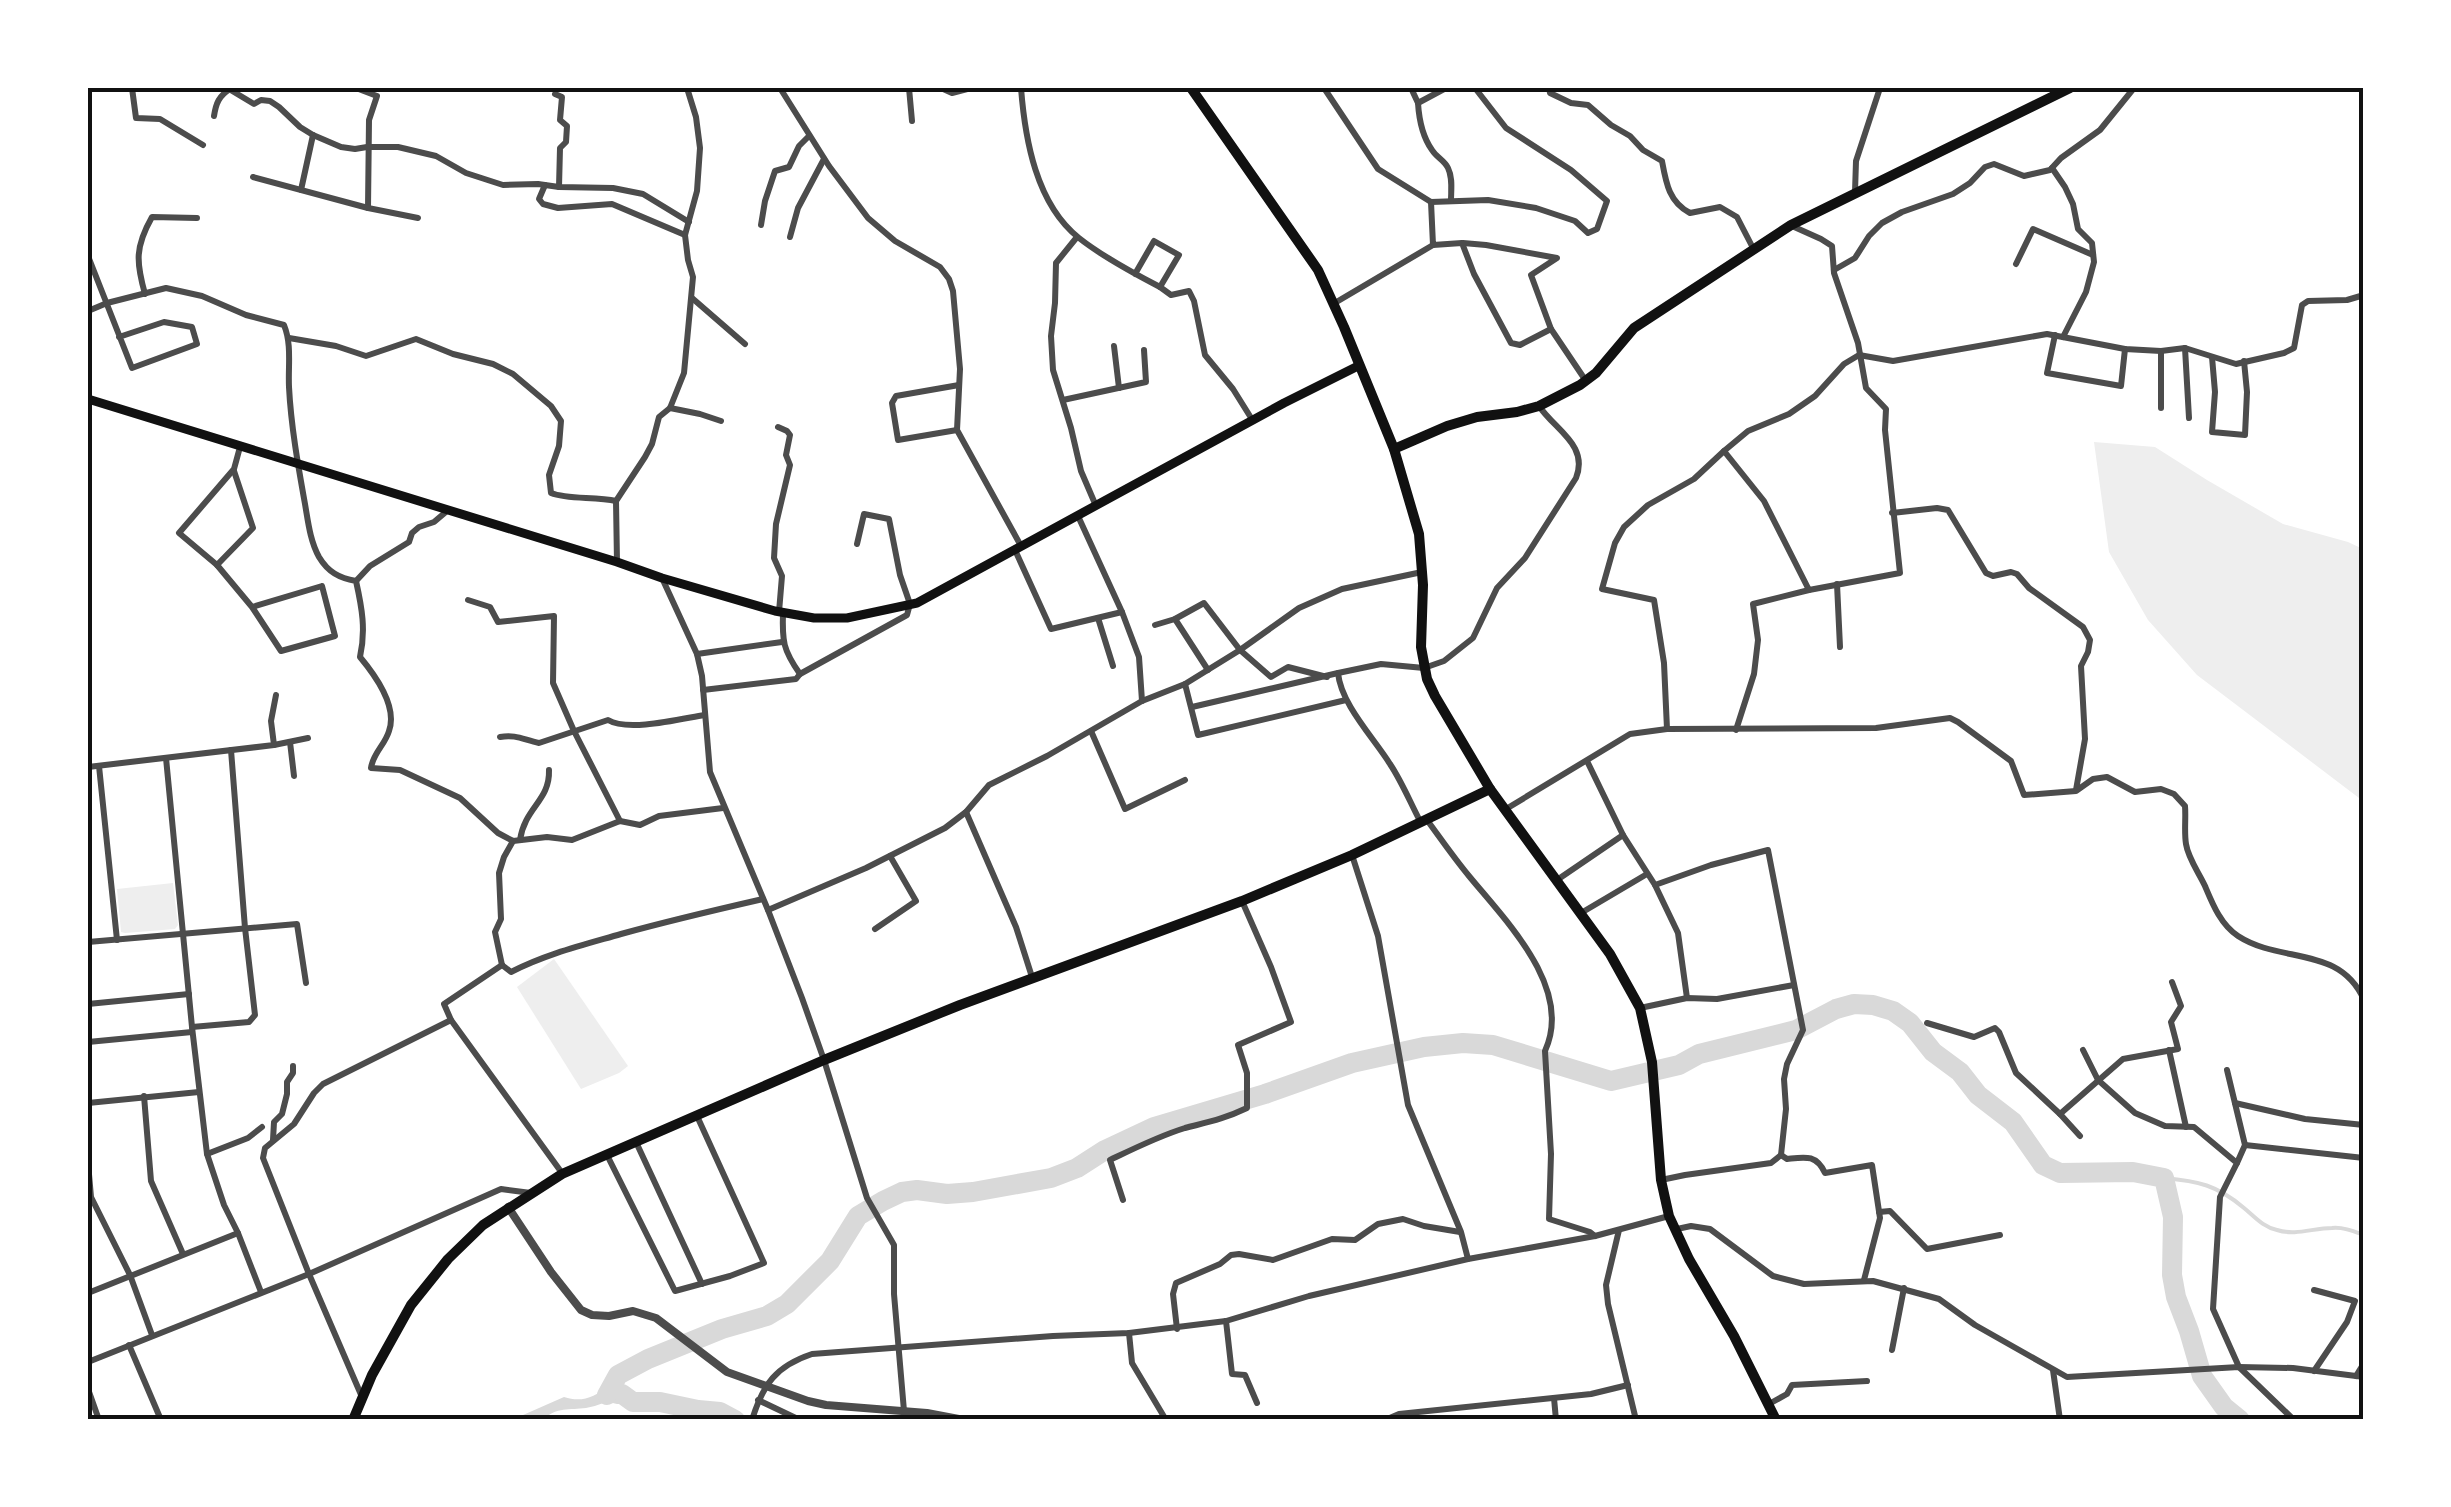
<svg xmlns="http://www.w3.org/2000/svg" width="2451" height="1507" font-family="'Open Sans',sans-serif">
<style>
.green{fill:#eee}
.water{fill:#d9d9d9}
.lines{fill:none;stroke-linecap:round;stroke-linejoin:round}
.stream{stroke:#d9d9d9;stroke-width:4}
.river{stroke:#d9d9d9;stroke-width:20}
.minor{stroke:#4c4c4c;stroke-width:6}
.tertiary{stroke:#4c4c4c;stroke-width:8}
.secondary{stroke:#111;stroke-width:9}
.primary{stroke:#111;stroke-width:10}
.neatline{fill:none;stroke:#111;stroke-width:4}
</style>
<rect width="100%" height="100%" fill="#fff"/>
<g class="green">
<path d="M2094,442L2155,447L2207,480L2283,524L2348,542L2363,549V801L2197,675L2148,620L2109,552Z"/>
<path d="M173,883L178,925L175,929L125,933L121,932L117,889Z"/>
<path d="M554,959L628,1066L619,1073L581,1089L517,987Z"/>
</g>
<path class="water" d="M609,1386L617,1387L641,1399V1409L626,1408L620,1398C609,1400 598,1406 586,1408C570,1410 556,1407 544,1419H514L564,1397C582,1403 594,1397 609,1386Z"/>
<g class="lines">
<path class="stream" d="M2164,1178C2198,1181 2217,1185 2244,1208C2255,1217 2263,1227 2277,1230C2296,1236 2313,1228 2332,1228C2343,1227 2353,1231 2364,1235"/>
<g class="river">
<path d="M617,1394H622L633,1402H660L698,1410L720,1412L735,1420"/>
<path d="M607,1395L618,1375L648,1359L722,1329L767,1316L787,1304L830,1261L858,1216L883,1201L902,1192L917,1190L947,1194L973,1192L1051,1178L1077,1168L1105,1150L1154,1127L1265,1094L1352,1063L1424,1047L1463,1043L1493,1045L1611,1081L1679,1065L1699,1054L1796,1030L1836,1009L1854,1004L1873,1005L1893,1011L1910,1023L1933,1052L1960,1072L1978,1095L2013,1122L2043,1165L2060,1173L2133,1172L2164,1178L2173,1217L2172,1275L2176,1297L2189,1331L2202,1376L2224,1407L2240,1420"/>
</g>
<g class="minor">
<path d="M132,88L136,118L160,119L203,145"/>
<path d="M356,88L377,96L369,120L368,208"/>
<path d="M780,88L829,166L868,218L895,241L940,267L949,279L953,291L960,369L957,430L1021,546"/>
<path d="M909,88L912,121"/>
<path d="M941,88L952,93L971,88"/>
<path d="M1021,88C1025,139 1036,204 1079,238C1103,257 1133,273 1160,287L1179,255L1154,241L1135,274"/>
<path d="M1324,88L1378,169L1431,202L1488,200L1536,208L1575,221L1588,233L1597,229L1607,201L1571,170L1506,128L1475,88"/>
<path d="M1411,88L1418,103L1446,88"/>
<path d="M1549,88L1550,93L1571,103L1588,105L1611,125L1630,136L1643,150L1662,161C1666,183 1669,202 1690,213L1720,207L1737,217L1754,250"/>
<path d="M229,89L254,104L261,100L270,101L279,107L300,127L313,135L341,147L355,149L367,147H398L436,156L466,173L503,185L538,184L559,187L613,188L643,194L689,222"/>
<path d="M555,94L562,97L560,120L567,126L566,142L560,148L559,187"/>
<path d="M1418,103C1419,119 1422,136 1432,150C1437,158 1444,160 1448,168C1453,178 1451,190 1451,201"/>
<path d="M214,116C216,103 219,96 230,89"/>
<path d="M2052,168L2065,187L2073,204L2078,229L2092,243L2094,262L2086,292L2063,337"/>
<path d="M253,177L368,208L418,218"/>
<path d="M545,185L539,199L543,204L558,208L612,204L685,235"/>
<path d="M301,190L313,135"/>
<path d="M1855,192L1856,161L1880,88"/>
<path d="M1431,202L1433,245L1462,243L1474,274L1511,343L1520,345L1551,329L1586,381"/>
<path d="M761,225L765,201L775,171L789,167L799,146L809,136"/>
<path d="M790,237L798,208L824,159"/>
<path d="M1077,237L1056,263L1055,303L1051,336L1053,370L1071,428L1081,471L1096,506"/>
<path d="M1463,243L1486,245L1557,258L1531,275L1551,329"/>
<path d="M88,256L132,368L197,344L192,327L164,322L119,337"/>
<path d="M2016,264L2033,229L2093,255"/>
<path d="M1834,270L1855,258L1869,236L1882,223L1902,212L1953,194L1970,183L1985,167L1994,164L2024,176L2050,170L2061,158L2100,130L2134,88"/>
<path d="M1160,287L1171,295L1189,291L1194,301L1205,355L1233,389L1253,421"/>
<path d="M145,294C136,262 135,247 152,217L197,218"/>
<path d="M692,298L745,344"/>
<path d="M1333,304L1433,245"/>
<path d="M88,311L107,303L166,288L202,296L246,315L284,325C292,345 288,365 289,387C291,426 298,465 305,504C308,521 310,541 319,557C328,572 339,578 356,581C362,608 366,630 360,657C375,675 398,706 389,731C385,745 373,753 371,768L400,770L460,798L498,833L513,841L547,837L572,840L620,821L640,825L659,816L723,808"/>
<path d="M2055,335L2047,373L2121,386L2125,349"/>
<path d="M289,338L336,346L366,356L416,339L453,354L493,364L513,374L551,406L561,421L559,446L549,475L551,493C568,500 596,496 616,501"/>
<path d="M1114,346L1119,388"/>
<path d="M2185,348L2189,418"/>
<path d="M2161,351V408"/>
<path d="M2212,357L2215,392L2212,432L2245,435L2247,392L2244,361"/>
<path d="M1063,400L1146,382L1144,350"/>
<path d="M670,408L700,414L721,421"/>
<path d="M778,427L787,431L790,435L786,455L790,465L776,524L774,558L782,576L779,612"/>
<path d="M957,430L898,440L892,403L896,396L959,385"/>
<path d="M240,447L234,469L179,533L217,565L252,607L281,651L335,636L322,586L252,607"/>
<path d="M1724,451L1748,431L1789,414L1815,396L1844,364L1859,355L1893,361L2047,334L2125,349L2161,351L2185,348L2236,364L2284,353L2294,348L2302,305L2308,301L2347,300L2364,295"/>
<path d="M1892,513L1937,508L1948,510L1986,573L1993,576L2011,572L2017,574L2029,588L2083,627L2090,640L2088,652L2081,666L2085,739L2076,790"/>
<path d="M1078,516L1122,612L1139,657L1142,701"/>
<path d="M1015,550L1051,629L1122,612"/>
<path d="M617,562L616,501L645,457L652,444L659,417L670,408L684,373L693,277L688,260L685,235L697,191L700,148L696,117L687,88"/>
<path d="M217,565L253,528L234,471"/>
<path d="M662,578L697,654L702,676L710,772L768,910L802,998L824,1060L867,1198L894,1245V1294L904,1411"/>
<path d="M356,581L370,566L409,542L412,533L419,527L434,522L447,511"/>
<path d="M1837,584L1840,647"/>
<path d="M468,600L490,607L498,622L554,616L553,683L574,731L620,821"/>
<path d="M783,612C782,641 783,650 800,674"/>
<path d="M1098,618L1113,666"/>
<path d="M1175,619L1208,670"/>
<path d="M1155,625L1175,619L1204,603L1240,650L1271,677L1288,667L1327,677"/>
<path d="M697,654L782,642"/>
<path d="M1185,684L1240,650L1299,608L1342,589L1422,572"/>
<path d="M703,690L796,679L800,674L907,615L910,604L900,575L889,519L864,514L857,544"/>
<path d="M1192,707L1338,673"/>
<path d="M1667,729L1664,663L1654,600L1602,589L1615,543L1624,527L1648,505L1694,479L1724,451L1764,501L1809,590L1900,573L1885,430L1886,409L1866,388L1858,343L1834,273L1832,246L1821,239L1792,226"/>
<path d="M1736,730L1754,674L1758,640L1753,604L1809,590"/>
<path d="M1091,731L1125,809L1185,780"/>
<path d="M500,737C516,734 524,740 539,743L608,720C628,732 680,719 704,715"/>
<path d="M290,742L294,776"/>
<path d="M274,745L308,738"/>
<path d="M166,758L192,1027L207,1154L224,1205L238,1233L261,1292"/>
<path d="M1587,761L1623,835L1655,885L1678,933L1687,998"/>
<path d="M99,766L117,940"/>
<path d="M88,767L274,745L271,721L276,695"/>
<path d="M1506,809L1630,734L1667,729L1876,728L1950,718L1958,722L2011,761L2024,795L2076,791L2093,779L2107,777L2135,792L2161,789L2174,794L2185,806C2186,818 2184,832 2186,844C2188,858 2199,873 2205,886C2213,905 2221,925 2238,936C2281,964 2340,945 2364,1000"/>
<path d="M966,812L1016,927L1032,977"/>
<path d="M1427,820C1441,839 1454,858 1469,876C1505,920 1574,988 1545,1051L1551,1154L1549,1219L1590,1232L1595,1236"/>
<path d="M1420,821C1410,802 1402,782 1390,764C1373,737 1341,704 1338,673L1381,664L1424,668L1444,661L1473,638L1497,588L1525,558L1576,478C1589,445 1555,430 1539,406"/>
<path d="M520,840C525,807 550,801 549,770"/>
<path d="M1352,855L1378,936L1408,1105L1461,1232L1468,1259"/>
<path d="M1557,880L1623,835"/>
<path d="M1655,885L1711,865L1768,850L1803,1030L1787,1064L1784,1079L1786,1109L1781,1155L1771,1163L1685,1175L1661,1180"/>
<path d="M768,910L866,868L945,828L966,812L989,785L1047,756L1142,701L1185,684L1198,735L1346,700"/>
<path d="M1581,913L1647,874"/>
<path d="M875,929L916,901L890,856"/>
<path d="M88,942L297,924L306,983"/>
<path d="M502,965L444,1004L451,1020L562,1173"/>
<path d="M502,965L511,972C546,954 583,945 621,934C668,921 715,910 763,899"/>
<path d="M502,965L495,932L501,919L499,873L504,857L513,841"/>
<path d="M88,1004L189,994"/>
<path d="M1640,1008L1687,998L1717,999L1794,985"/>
<path d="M1927,1023L1974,1037L1995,1028L1999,1032L2016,1073L2060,1114L2080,1136"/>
<path d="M192,1027L249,1022L255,1015L245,928L231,750"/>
<path d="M88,1042L192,1032"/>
<path d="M2083,1050L2098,1080L2135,1113L2165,1126L2194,1127L2237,1163L2220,1197L2213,1309L2239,1367L2294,1420"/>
<path d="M2169,1050L2186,1127"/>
<path d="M2227,1070L2245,1145L2237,1163"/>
<path d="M144,1096L151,1181L183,1254"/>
<path d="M88,1103L199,1092"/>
<path d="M2235,1103L2305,1119L2364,1125"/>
<path d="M2060,1114L2123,1059L2178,1049L2171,1022L2181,1006L2172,982"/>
<path d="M273,1140L274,1122L282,1114L287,1094V1082L293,1073V1066"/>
<path d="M636,1142L702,1284"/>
<path d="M2245,1145L2364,1158"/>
<path d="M207,1154L248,1138L262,1127"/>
<path d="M607,1155L675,1291L730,1276L764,1263L697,1116"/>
<path d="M1781,1155L1787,1159C1805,1157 1816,1154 1825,1173L1872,1165L1880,1218L1864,1280"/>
<path d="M88,1163L91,1197L130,1275L152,1335"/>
<path d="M1123,1200L1110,1160C1135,1148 1159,1136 1185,1128C1208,1122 1224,1119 1247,1108V1073L1238,1045L1291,1022L1271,967L1242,901"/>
<path d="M1879,1212L1890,1211L1927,1249L2000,1235"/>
<path d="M1677,1229L1691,1226L1710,1229L1773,1276L1804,1284L1873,1281L1939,1299L1975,1325L2067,1377L2239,1367L2293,1368L2364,1377"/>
<path d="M1619,1230L1606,1285L1608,1304L1636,1420"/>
<path d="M88,1293L238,1233"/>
<path d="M1226,1321L1232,1374L1245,1375L1257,1403"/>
<path d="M1177,1329L1173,1294L1176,1283L1220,1264L1231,1255L1239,1254L1273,1260L1332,1239L1355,1240L1378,1224L1403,1219L1424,1226L1460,1232"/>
<path d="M1129,1333L1132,1363L1166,1420"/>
<path d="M129,1345L161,1420"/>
<path d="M1892,1350L1904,1288"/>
<path d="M88,1362L309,1274L501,1189L531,1193"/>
<path d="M2053,1370L2060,1420"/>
<path d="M2314,1371L2347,1322L2355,1301L2314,1290"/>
<path d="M2356,1376L2364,1363"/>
<path d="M88,1389L99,1420"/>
<path d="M362,1397L309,1274L263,1158L265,1148L294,1124L314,1093L323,1084L451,1020"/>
<path d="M1554,1398L1556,1420"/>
<path d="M758,1400L800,1420"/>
<path d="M1769,1404L1787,1394L1792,1385L1867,1381"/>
<path d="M619,1420H647"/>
<path d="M752,1420C763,1384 776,1366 812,1354L1053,1336L1129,1333L1226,1321L1309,1296L1468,1259L1595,1236L1669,1216"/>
<path d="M1385,1420L1399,1414L1591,1394L1628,1385"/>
</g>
<path class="tertiary" d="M508,1207L551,1272L581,1310L592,1315L609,1316L633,1311L656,1318L727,1372L808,1401L826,1405L927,1413L964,1420"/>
<path class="secondary" d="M88,399L617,562L662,578L775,611L814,618H847L917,603L1284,403L1358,366"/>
<g class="primary">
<path d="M1191,88L1318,270L1344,327L1394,449L1419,534L1423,585L1421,647L1427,679L1435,696L1490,789L1610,954L1640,1008L1652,1062L1661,1180L1669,1216L1689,1259L1734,1336L1776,1420"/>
<path d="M1394,449L1447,426L1477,417L1517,412L1539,406L1580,385L1596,373L1634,328L1791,225L2070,88"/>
<path d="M353,1420L372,1375L411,1305L448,1259L483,1225L562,1174L824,1060L960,1005L1242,901L1352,855L1490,789"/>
</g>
</g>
<rect width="2451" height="1507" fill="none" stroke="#ffffff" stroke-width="180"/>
<rect x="90" y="90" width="2271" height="1327" class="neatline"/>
</svg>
